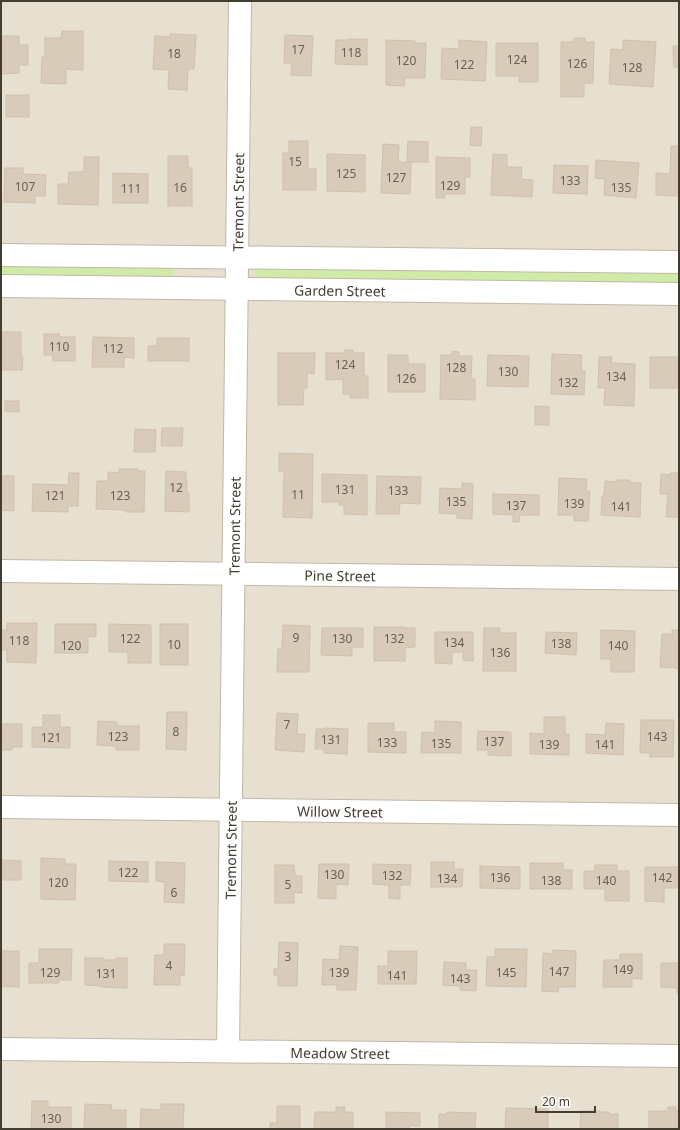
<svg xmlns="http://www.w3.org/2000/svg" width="680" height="1130" font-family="'Noto Sans',sans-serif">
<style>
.residential{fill:#e7dfd0}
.grass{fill:#cfeba7}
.building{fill:#d8cbba;stroke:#d0c0aa}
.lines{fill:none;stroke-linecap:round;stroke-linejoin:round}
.street-casing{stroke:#c1b7a7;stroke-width:24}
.street{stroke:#fff;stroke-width:22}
.labels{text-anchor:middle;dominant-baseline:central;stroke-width:3;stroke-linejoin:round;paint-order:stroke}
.number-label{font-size:12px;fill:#696054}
.street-label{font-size:14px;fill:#443d32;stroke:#fff}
</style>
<rect width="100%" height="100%" fill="#f3ede2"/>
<rect class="residential" x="1" y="1" width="678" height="1128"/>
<g class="grass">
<path d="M1,259L175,261L173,285L1,283Z"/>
<path d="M257,261L679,266V291L256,285Z"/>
</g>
<g class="building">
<path d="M62,31H83V70L66,69V84L41,83L42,57H45V38H61Z"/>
<path d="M170,34L196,35L194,69H188L187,90L168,89L169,70L153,69L155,36L170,37Z"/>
<path d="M285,35L313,36L311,76L291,75L292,63H284Z"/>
<path d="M1,36H19V45H28V65H19V73L1,74Z"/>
<path d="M574,38H585V42H594L593,83H584V97H561V42H574Z"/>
<path d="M349,39H367V65L335,64L336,40H349Z"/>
<path d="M386,40L415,41V43H426L425,78H405L404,86L386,85Z"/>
<path d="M459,40L487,42L485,81L441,79L442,48L459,49Z"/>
<path d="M623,40L656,42L653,87L609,84L611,49L623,50Z"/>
<path d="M496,43H538V82H519V76H496Z"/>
<path d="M673,46H679V67H674Z"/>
<rect x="6" y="95" width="23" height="22"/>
<path d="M471,127H482L481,146L470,145Z"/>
<path d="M289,141H308V169H316V190H283V153H289Z"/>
<path d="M408,141L428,142V162H407Z"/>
<path d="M383,144L399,145L398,162H411L410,194L381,193Z"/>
<path d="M671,146H679V196L656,195V173L670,174Z"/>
<path d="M327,154L365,155V192L327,191Z"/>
<path d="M493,154L507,155V167H522L521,179L533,180L532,197L491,195Z"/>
<path d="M168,156H188V168H192V206H168Z"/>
<path d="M84,157H99L98,205L58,204V184H68L69,172H84Z"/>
<path d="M436,157L470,158V177H465V194H445V198H436Z"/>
<path d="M596,160L639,163L636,198L604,195L605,179L595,178Z"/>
<path d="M554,165L588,166L587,194L553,193Z"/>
<path d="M5,168H23V174L46,175L45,196H35V203L4,202Z"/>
<path d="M113,173L148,174V203H113Z"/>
<path d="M1,332H21V356L23,357L22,370H1Z"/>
<path d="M44,334H60L59,337H75V361H53L52,355H44Z"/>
<path d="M93,337L134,338V358L124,357V367H92Z"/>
<path d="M157,338H189V361H148V346H157Z"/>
<path d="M345,350H353V353H364V376H368V398H350V394H343V379L326,380V353H345Z"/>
<path d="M452,351L459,352V356H472L471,379H475V400L440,399L441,355H452Z"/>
<path d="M278,353H315L314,374L307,373V388H304L303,405H278Z"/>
<path d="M552,354L582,355L581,371H585L584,395L551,394Z"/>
<path d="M388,355H408V364H425V392H388Z"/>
<path d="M488,355L529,356L528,387L487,386Z"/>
<path d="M599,357H612L611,363L635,364L634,406L604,405L605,388H598Z"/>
<rect x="650" y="357" width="29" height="31"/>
<path d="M5,401H19V412L5,411Z"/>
<path d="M535,406L549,407V425H535Z"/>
<path d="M162,428H183L182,446H161Z"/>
<path d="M135,429L156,430L155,452H134Z"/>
<path d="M279,453L313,454L312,518L283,517L284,471H279Z"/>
<path d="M119,469H138V471H145L144,512H126V510L96,509L97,481H108V472L119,473Z"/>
<path d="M166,471L186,472V481H187V494L189,493V512L165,511Z"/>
<path d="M69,473H79L78,506H68V512L32,511L33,484L68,485Z"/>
<path d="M671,473H679V517H666L668,494H660L661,474L671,475Z"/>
<path d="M322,474L367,475V515L344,514V505H339V502H322Z"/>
<path d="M1,476H14V511L1,510Z"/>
<path d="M377,476L421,477L420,504L400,503L399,514H376Z"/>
<path d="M559,478L587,479L586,491H590L588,521H574V515H558Z"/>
<path d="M617,480H630V482L641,483L640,517L601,515L602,496H604L605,481L617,482Z"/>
<path d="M462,483L473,484L472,519L457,518V514L439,513L440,488L462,489Z"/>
<path d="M493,494L539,495V515H520L519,522H513V515L493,514Z"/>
<path d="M7,623H37L36,663L7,662V650H1V630H7Z"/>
<path d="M55,624H96V637L88,636V653H55Z"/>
<path d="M109,624L151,625V663H128V652H109Z"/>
<rect x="160" y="624" width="28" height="41"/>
<path d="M283,625L310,626L309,672H277L278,649H282Z"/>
<path d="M374,627H405V628H415V647L405,648V661H374Z"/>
<path d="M322,628H363V647H352V656L321,655Z"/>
<path d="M484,628H500V633H516V671H483Z"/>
<path d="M601,630L635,631L634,672H611V659H601Z"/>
<path d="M672,630H679V671H678V668L660,667L662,634H672Z"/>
<path d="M435,632H473V661L463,660V652H452V664L435,663Z"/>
<path d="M546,632L577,633L576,655L545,653Z"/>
<path d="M167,712H187L186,750L166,749Z"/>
<path d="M277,713L298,714L297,734H305L304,752L275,750Z"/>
<path d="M43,715H60V727H70V748L32,747V727H43Z"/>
<path d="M544,717H565V734H569V755L530,754V733L544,734Z"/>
<path d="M641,720H674L673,757H650V753H640Z"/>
<path d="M98,721L117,722V726H139V750H116V746L97,745Z"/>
<path d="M435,721L461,722V753H421L422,732L435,733Z"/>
<path d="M368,723H394V732H406V753L368,752Z"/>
<path d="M606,723L624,724L623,755L586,753V734L605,735Z"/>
<path d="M1,724H22V747H12V750H1Z"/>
<path d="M324,728L348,729L347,754L324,753V749H315L316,729H324Z"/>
<path d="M478,731L511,732V756L488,755V750H477Z"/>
<path d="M41,858L65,859V864H76L75,900L41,899Z"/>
<path d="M1,860L21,861V880H1Z"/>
<path d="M109,861L148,862V882L109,881Z"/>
<path d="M156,862L185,863L184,903L164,902L165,882L156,881Z"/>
<path d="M431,862H454V869H463L462,887H431Z"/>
<path d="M530,863H563V870H572V889H530Z"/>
<path d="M319,864H349L348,885L336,884V899L318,898Z"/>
<path d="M373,864L411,865L410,885H400V899L389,898V885L373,884Z"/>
<path d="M275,865H294L295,876H302V893H294V903H275Z"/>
<path d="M595,865H617V871H629V901H605V889H584V871H595Z"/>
<path d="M480,866L520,867V889L480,888Z"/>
<path d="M645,867H679V888H664V902L645,901Z"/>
<path d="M279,942L298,943L297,986H278V976L274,975V969H278Z"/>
<path d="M164,944H185L184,976L180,975V985H154L155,955H164Z"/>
<path d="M340,946L358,947L356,990H337V985H322L323,959L339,960Z"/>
<path d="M39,949H72L71,980H59V983H29V963H39Z"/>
<path d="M495,949H527L526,987L486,986L487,957H495Z"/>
<path d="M553,950L576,951L575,987H559L558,992L542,991L543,953L553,954Z"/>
<path d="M1,951H19V987L1,986Z"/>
<path d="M388,951H417L416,984H378V966H388Z"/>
<path d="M620,954H642V979L632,978V987H603L604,960H620Z"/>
<path d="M85,958H104V960H116V958H127V988L102,987V986L85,985Z"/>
<path d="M444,962L466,963V970H477L476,991L460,990V986L443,985Z"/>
<path d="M661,963H679V993H677V988L661,987Z"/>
<path d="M32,1101H48V1107H71V1129H31Z"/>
<path d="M85,1104L112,1105L111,1110H126V1129H84Z"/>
<path d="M161,1104H184L183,1129H140L141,1109L161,1110Z"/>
<path d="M277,1106H300V1129H270V1123H277Z"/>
<path d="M336,1107H345L344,1112H353V1129H314L315,1112H336Z"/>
<path d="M668,1107H676V1111H679V1129H649V1111H668Z"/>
<path d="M506,1108L548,1109V1129H505Z"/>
<path d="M581,1111H600V1112H609V1114H618V1129H580Z"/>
<path d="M386,1112L420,1113V1126H409V1129H386Z"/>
<path d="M447,1112L476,1113L475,1129H439V1114H447Z"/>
</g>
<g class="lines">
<g class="street-casing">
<g id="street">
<path d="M1,255L679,262"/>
<path id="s1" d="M1,286L679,294"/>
<path id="s2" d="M1,571L679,579"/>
<path id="s3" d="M1,807L679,815"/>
<path id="s4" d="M1,1049L679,1056"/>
<path id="s5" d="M228,1051L240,1"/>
</g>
</g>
<use href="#street" class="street"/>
</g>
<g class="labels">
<g class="number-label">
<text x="298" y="49">17</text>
<text x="351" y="52">118</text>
<text x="174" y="53">18</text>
<text x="517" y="59">124</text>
<text x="406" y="60">120</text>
<text x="577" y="63">126</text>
<text x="464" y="64">122</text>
<text x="632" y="67">128</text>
<text x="295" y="161">15</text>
<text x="346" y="173">125</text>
<text x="396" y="177">127</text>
<text x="570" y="180">133</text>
<text x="450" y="185">129</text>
<text x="25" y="186">107</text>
<text x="180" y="187">16</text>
<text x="621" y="187">135</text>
<text x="131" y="188">111</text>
<text x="59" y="346">110</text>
<text x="113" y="348">112</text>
<text x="345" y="364">124</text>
<text x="456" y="367">128</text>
<text x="508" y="371">130</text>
<text x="616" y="376">134</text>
<text x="406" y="378">126</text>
<text x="568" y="382">132</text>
<text x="176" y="487">12</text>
<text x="345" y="489">131</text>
<text x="398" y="490">133</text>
<text x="298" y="494">11</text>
<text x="55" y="495">121</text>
<text x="120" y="495">123</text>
<text x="456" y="501">135</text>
<text x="574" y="503">139</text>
<text x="516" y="505">137</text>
<text x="621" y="506">141</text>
<text x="296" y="637">9</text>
<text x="130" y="638">122</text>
<text x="342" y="638">130</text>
<text x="394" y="638">132</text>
<text x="19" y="640">118</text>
<text x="454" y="642">134</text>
<text x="561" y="643">138</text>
<text x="174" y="644">10</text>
<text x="71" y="645">120</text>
<text x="618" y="645">140</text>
<text x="500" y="652">136</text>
<text x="287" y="724">7</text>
<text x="176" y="731">8</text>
<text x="118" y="736">123</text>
<text x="657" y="736">143</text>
<text x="51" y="737">121</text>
<text x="331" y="739">131</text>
<text x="494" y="741">137</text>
<text x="387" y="742">133</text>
<text x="441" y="743">135</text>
<text x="549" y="744">139</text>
<text x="605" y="744">141</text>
<text x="128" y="872">122</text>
<text x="334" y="874">130</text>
<text x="392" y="875">132</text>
<text x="500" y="877">136</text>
<text x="662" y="877">142</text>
<text x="447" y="878">134</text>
<text x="551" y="880">138</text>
<text x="606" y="880">140</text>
<text x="58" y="882">120</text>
<text x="288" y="884">5</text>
<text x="174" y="892">6</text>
<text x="288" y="956">3</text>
<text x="169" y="965">4</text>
<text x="623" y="969">149</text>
<text x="559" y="971">147</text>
<text x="50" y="972">129</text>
<text x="339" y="972">139</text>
<text x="506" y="972">145</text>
<text x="106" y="973">131</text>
<text x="397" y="975">141</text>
<text x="460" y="978">143</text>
<text x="51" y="1118">130</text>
</g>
<g class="street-label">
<text stroke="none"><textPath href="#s5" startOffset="849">Tremont Street</textPath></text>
<text stroke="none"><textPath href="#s1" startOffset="339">Garden Street</textPath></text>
<text stroke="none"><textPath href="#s5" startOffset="525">Tremont Street</textPath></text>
<text stroke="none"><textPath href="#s2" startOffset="339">Pine Street</textPath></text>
<text stroke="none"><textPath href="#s3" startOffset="339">Willow Street</textPath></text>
<text stroke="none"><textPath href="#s5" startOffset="201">Tremont Street</textPath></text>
<text stroke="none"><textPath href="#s4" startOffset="339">Meadow Street</textPath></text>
</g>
</g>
<rect width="680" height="1130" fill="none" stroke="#443d32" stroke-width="4"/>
<path d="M536 1106v6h59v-6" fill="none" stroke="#443d32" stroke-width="2"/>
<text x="542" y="1106" font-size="12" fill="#443d32" stroke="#ffffff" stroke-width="3" paint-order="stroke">20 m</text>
</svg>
